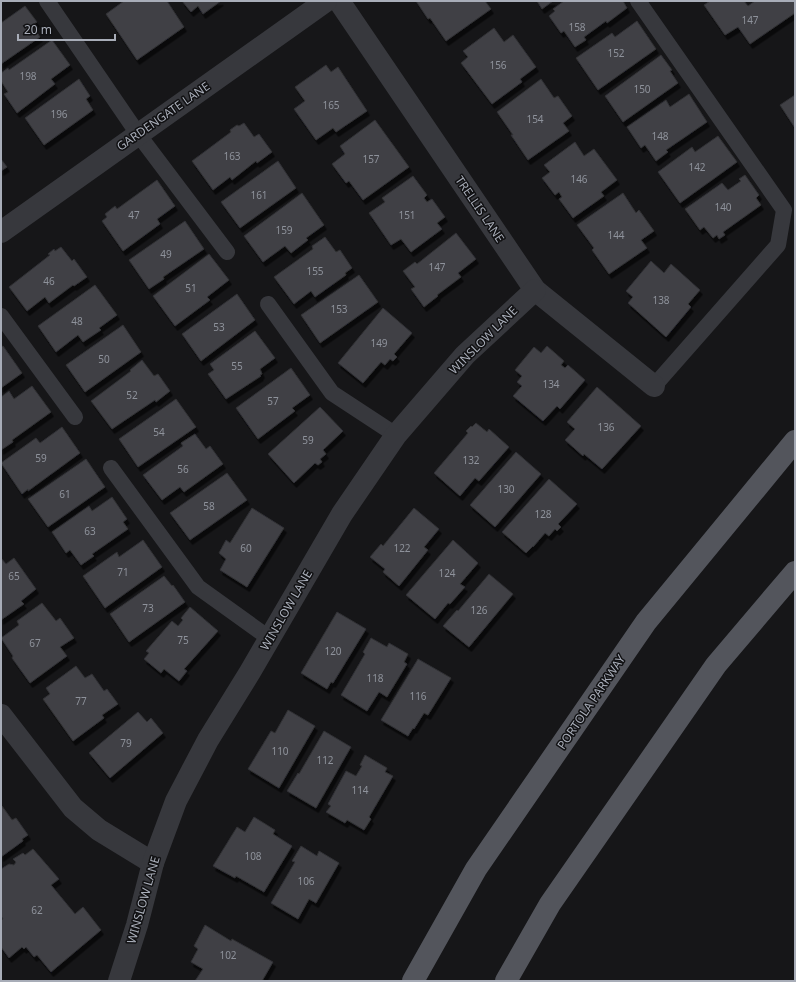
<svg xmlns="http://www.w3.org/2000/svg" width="796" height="982" font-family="'Noto Sans',sans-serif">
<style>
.building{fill:#404145;stroke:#303034;filter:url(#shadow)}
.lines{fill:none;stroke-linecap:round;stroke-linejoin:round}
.lane{stroke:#37383d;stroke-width:16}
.street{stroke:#37383d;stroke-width:22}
.primary{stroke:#53555c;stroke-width:22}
.labels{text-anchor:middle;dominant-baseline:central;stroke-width:3;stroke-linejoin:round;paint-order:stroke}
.number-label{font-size:10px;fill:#8e929b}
.street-label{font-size:12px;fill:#a8adb8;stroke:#111113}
</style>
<defs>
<filter id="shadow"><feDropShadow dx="2.5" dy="4.5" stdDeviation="0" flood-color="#0009"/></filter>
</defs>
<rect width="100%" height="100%" fill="#161618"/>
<g class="building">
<path d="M124,1H167L184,27L137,60L106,14Z"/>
<path d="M182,1H221L203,14L198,6L191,12Z"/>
<path d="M416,1H485L491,9L446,41L430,18L428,19Z"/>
<path d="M537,1H553L542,9Z"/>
<path d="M564,1H623L627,8L607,23L606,21L584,37L586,40L575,47L564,31L561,33L549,16L555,11L553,9Z"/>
<path d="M710,1H744L748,6L755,1H795V13L750,44L738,27L725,35L704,5Z"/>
<path d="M25,6L37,22L32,25L40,37L1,64V23Z"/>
<path d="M637,21L656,49L598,90L576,58L612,33L615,37Z"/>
<path d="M494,28L504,42L513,35L536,67L520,79L522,82L492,104L461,63L468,57L463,51Z"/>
<path d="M52,40L70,65L51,79L55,84L17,113L4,94L8,92L1,81V73L8,68L9,70Z"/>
<path d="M661,55L672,70L670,71L678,83L623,122L605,96Z"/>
<path d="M326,65L331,72L338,67L367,111L336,132L333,128L316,140L294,109L305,101L295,87Z"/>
<path d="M79,79L90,96L86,99L93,110L44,145L25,118Z"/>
<path d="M541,79L554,98L558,96L572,116L563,123L569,131L528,160L511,135H513L497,112Z"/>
<path d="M689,94L707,122L666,150L668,152L656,161L645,145L641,148L627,127L666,100L670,107Z"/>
<path d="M795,95V128L780,105Z"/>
<path d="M375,120L409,167L363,200L349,181L346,183L332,164L345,154L340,146Z"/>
<path d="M244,123L254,137L259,134L272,152L257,163L256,161L232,180L230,177L213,190L192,161L231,132L230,130L237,125L239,126Z"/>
<path d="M718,136L737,162L680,203L658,172L692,147L695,152Z"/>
<path d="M575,142L584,156L594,149L617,180L601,192L604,196L573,218L559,199L562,197L559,192L555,195L542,178L550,172L544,165Z"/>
<path d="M1,159L7,167L1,171Z"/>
<path d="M278,161L296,188L240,228L221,202Z"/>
<path d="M745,175L759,195L756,198L761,205L723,232L725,235L719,239L717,235L713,238L704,227L700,230L685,209L722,183L728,190L741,181L739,179Z"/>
<path d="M413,176L427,195L424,198L427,202L432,199L445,217L437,223L442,229L411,252L401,239L391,245L369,213L385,202L382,198Z"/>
<path d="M157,180L175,206L157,219L160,224L123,251L102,221L107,217L105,214L115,206L117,209Z"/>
<path d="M302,193L324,225L306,238L308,240L291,253L285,246L263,262L244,236Z"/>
<path d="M623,193L636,213L639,210L654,231L641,240L647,248L609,274L592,250L594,248L577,225Z"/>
<path d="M185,221L204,249L163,277L164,279L149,289L129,260Z"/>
<path d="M456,233L476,259L458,273L461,277L437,295L438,296L424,307L411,289L415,287L403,271L415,262L417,264Z"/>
<path d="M325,237L336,252L340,250L352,268L345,273L346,275L315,297L311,291L294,304L274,277L313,249L312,246Z"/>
<path d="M61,247L72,261L74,259L87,277L74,286L73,285L49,303L45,297L27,311L9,287L50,255L48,254L54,249L55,251Z"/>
<path d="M209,254L229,280L207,297L210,300L175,326L153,296Z"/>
<path d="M651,261L664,273L671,264L700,290L688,304L691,307L666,337L628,303L633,297L626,291Z"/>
<path d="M359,275L378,302L320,343L301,315Z"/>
<path d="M95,285L117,315L99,328L101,330L83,342L78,335L56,352L38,326Z"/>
<path d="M237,294L255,320L201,361L182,334Z"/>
<path d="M383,308L412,333L394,354L397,357L393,361L390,359L385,365L381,362L363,383L338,363Z"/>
<path d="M123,325L141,352L85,392L66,365Z"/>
<path d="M255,331L275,358L260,369L262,374L260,375L261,376L226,399L208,374L214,370L210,364Z"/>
<path d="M3,346L22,373L1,388V347Z"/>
<path d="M547,346L564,361L561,365L565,368L568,365L585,380L560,409L557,406L543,421L513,396L522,386L517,382L522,376L515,370L534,347L541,353Z"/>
<path d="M142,360L154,376L158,374L170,391L156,402L155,400L112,429L91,401L131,371L130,370Z"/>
<path d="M291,368L310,395L292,408L295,411L258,439L236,408Z"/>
<path d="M32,386L51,412L12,440L13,442L1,450V397L9,391L14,399Z"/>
<path d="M597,387L641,426L602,469L584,454L583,456L565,440L575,429L567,422Z"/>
<path d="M176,399L196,427L138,467L119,439Z"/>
<path d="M320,407L343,431L323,450L326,454L320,459L322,462L318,465L315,463L294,483L268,454Z"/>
<path d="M476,423L487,432L489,429L509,447L479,481L475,478L460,496L434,473L468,433L466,431L471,426L472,427Z"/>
<path d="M62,427L80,453L28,491V489L22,494L1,463L36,438L40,443Z"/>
<path d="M195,434L206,449L210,446L223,464L184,492L180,487L162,500L143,475L183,446L181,443Z"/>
<path d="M516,452L541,474L495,527L470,505Z"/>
<path d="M86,459L105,487L48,527L28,499Z"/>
<path d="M227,473L247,500L190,540L170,513Z"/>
<path d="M549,479L577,504L558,524L561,527L557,531L555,529L549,536L545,533L533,547V546L526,553L502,532Z"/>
<path d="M112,497L127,519L123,522L128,529L92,554L94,556L81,565L70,550L66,553L52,532L89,506L92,511Z"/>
<path d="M252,508L284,528L247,587L220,570L226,559L219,553L226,540L230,543Z"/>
<path d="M414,508L439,529L424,547L428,550L399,586L383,572L385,569L370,557L381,544L383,546Z"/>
<path d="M143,540L162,567L105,608L83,576L117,552L119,557Z"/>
<path d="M453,540L478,563L460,584L465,587L450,604L448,603L435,619L406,595Z"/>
<path d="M1,558L6,564L14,558L36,589L21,601L24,604L1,620Z"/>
<path d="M489,574L513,594L469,647L443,626L457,610L458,611Z"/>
<path d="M164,576L172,586L173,585L185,602L129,642L110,614Z"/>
<path d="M42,603L56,621L60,618L74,638L60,647L67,656L30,683L12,658L13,656L1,638L19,625L17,621Z"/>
<path d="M190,607L218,631L184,669L187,671L179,681L164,669L161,673L144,659L149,653L146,651L172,621L178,626L183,620L181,618Z"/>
<path d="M337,612L366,629L333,683L331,682L327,689L301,673Z"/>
<path d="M371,638L387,647L389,643L408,654L404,662L407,664L387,697L379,692L367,711L341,695L365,654L363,652Z"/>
<path d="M418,659L451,678L428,715L424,713L414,729L413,728L408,736L381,720Z"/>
<path d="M76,666L85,678L92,674L104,691L107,689L118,704L102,715L104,718L73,741L43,699L50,694L46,688Z"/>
<path d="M288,710L315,726L279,788L248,769L271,731L275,733Z"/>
<path d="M138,712L147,722L151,718L163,733L110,778L89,753Z"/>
<path d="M324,731L351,747L316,808L287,791L298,773L299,774Z"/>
<path d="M365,755L387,768L385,772L393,776L369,817L371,819L364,830L347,820L345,823L326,812L331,806L328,804L346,771L356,776L362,766L360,765Z"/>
<path d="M2,806L12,820L16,818L28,835L22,839L23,841L1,857V807Z"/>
<path d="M254,817L275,830L273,834L292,846L264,892L236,876L235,878L213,866L237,827L245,832Z"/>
<path d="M301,846L317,856L319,851L339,863L316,903L309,899L298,919L271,903L295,862L292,861Z"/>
<path d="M33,849L59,879L51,885L75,914L83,907L101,930L51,972L37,955L34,957L26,947L24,949L22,947L9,958L1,947V921L3,919L1,916V869L9,864L14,865L16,862L13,859L23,853L25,855Z"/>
<path d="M205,925L231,941L232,939L273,962L262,981H195L203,969L191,962L198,949L194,946Z"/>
</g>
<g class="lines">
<g class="lane">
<path d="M47,1L138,134L227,252"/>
<path d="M638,1L784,210L778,245L654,386"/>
<path d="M268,304L332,393L396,435"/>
<path d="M1,316L75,417"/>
<path d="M111,468L198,587L269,638"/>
</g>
<g class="street">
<path d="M339,1L535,290L654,386"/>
<path d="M1,232L326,1"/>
<path d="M1,715L73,808L99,830L153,863"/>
<path d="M119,981L137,925L153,863L176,801L208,740L250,672L342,514L396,435L465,355L535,290"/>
</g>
<g class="primary">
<path d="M413,981L476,869L646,622L795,441"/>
<path d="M506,981L550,904L716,665L795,572"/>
</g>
</g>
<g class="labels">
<g class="number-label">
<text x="750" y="20">147</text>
<text x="577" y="27">158</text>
<text x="616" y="53">152</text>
<text x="498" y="65">156</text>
<text x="28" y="76">198</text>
<text x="642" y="89">150</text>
<text x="331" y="105">165</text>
<text x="59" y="114">196</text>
<text x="535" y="119">154</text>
<text x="660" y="136">148</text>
<text x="232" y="156">163</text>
<text x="371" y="159">157</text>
<text x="697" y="167">142</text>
<text x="579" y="179">146</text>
<text x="259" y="195">161</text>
<text x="723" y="207">140</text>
<text x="134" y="215">47</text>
<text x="407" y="215">151</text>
<text x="284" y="230">159</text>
<text x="616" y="235">144</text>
<text x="166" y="254">49</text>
<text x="437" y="267">147</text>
<text x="315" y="271">155</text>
<text x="49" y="281">46</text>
<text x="191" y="288">51</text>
<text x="661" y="300">138</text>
<text x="339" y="309">153</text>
<text x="77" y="321">48</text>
<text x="219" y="327">53</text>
<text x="379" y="343">149</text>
<text x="104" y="359">50</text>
<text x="237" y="366">55</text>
<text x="551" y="384">134</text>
<text x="132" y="395">52</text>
<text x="273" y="401">57</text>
<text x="606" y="427">136</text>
<text x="159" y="432">54</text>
<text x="308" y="440">59</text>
<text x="41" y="458">59</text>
<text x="471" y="460">132</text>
<text x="183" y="469">56</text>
<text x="506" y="489">130</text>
<text x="65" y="494">61</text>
<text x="209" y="506">58</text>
<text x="543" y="514">128</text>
<text x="90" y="531">63</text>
<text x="246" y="548">60</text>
<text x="402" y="548">122</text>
<text x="123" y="572">71</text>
<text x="447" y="573">124</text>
<text x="14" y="576">65</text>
<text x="148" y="608">73</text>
<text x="479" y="610">126</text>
<text x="183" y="640">75</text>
<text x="35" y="643">67</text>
<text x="333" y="651">120</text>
<text x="375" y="678">118</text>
<text x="418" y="696">116</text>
<text x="81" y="701">77</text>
<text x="126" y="743">79</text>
<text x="280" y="751">110</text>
<text x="325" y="760">112</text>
<text x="360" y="790">114</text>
<text x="253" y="856">108</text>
<text x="306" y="881">106</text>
<text x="37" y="910">62</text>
<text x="228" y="955">102</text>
</g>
<g class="street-label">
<text transform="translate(163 116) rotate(-35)">GARDENGATE LANE</text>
<text transform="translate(480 209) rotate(56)">TRELLIS LANE</text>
<text transform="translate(483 340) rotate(-45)">WINSLOW LANE</text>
<text transform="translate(286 610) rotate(-60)">WINSLOW LANE</text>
<text transform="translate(591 702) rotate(-56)">PORTOLA PARKWAY</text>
<text transform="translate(143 900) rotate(-74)">WINSLOW LANE</text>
</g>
</g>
<rect width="796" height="982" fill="none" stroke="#a8adb8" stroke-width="4"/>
<path d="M18 34v6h97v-6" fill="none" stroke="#a8adb8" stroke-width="2"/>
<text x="24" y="34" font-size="12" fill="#a8adb8" stroke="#111113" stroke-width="3" paint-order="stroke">20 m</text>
</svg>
